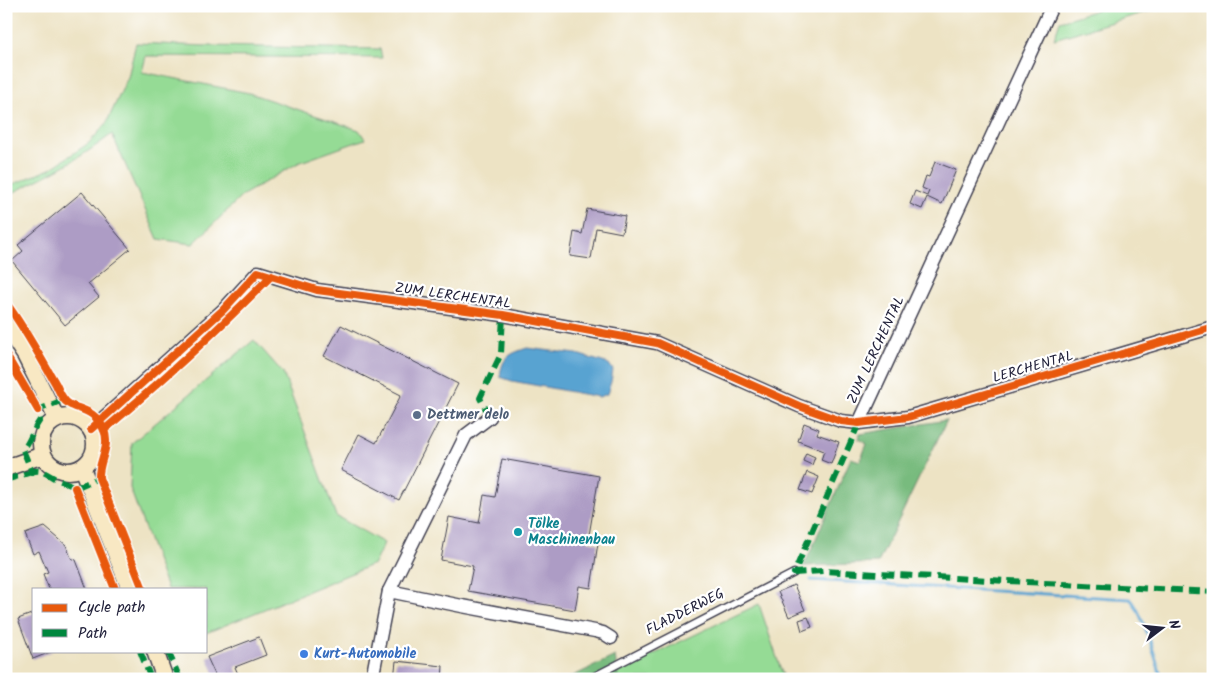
<svg xmlns="http://www.w3.org/2000/svg" width="1219" height="685" font-family="Kalam,sans-serif">
<style>
.green{fill:#95db95;stroke:#5c7e68}
.forest{fill:#78bb7e;stroke:#4d6e5c}
.water{fill:#59a3d1;stroke:#3e6286}
.lines{fill:none;stroke-linecap:round;stroke-linejoin:round}
.stream{stroke:#59a3d1;stroke-width:3}
.building{fill:#ad9cc5}
.lane-casing{stroke:#403f50;stroke-width:9}
.street-casing{stroke:#403f50;stroke-width:15}
.secondary-casing{stroke:#403f50;stroke-width:19}
.lane{stroke:#fff;stroke-width:6}
.street{stroke:#fff;stroke-width:12}
.secondary{stroke:#f8e8c3;stroke-width:16}
.quiet{stroke:#00873e;stroke-width:6;stroke-dasharray:12 6;stroke-linecap:butt}
.cycleway-casing{stroke:#fff;stroke-width:11}
.cycleway{stroke:#e8590c;stroke-width:8}
.service-dot{fill:#5c6f8a;stroke:#fff;stroke-width:2}
.culture-dot{fill:#0f9aa8;stroke:#fff;stroke-width:2}
.shop-dot{fill:#3f7fe0;stroke:#fff;stroke-width:2}
.labels{text-anchor:middle;dominant-baseline:central;stroke-width:4.5;stroke-linejoin:round;paint-order:stroke}
.street-label{font-size:14px;fill:#22223b;stroke:#fff}
.service-label{font-size:14px;font-weight:bold;fill:#4e5e75;stroke:#fff;text-anchor:start}
.culture-label{font-size:14px;font-weight:bold;fill:#0d838f;stroke:#fff;text-anchor:start}
.shop-label{font-size:14px;font-weight:bold;fill:#366cbe;stroke:#fff;text-anchor:start}
</style>
<rect width="100%" height="100%" fill="#fff"/>
<filter id="ink" filterUnits="userSpaceOnUse"><feTurbulence type="fractalNoise" baseFrequency=".02" numOctaves="2"/><feDisplacementMap in="SourceGraphic" scale="10" xChannelSelector="R" yChannelSelector="G"/><feConvolveMatrix kernelMatrix="1 2 1 2 8 2 1 2 1" color-interpolation-filters="sRGB"/></filter>
<filter id="wash" filterUnits="userSpaceOnUse"><feTurbulence type="fractalNoise" baseFrequency=".0096" numOctaves="4" result="noise"/><feDisplacementMap in="SourceGraphic" scale="20" xChannelSelector="R" yChannelSelector="G"/><feGaussianBlur stdDeviation="1.12" result="paint"/><feColorMatrix in="noise" values="0 0 0 0 0 0 0 0 0 0 0 0 0 0 0 0 0 1.4 0 .05"/><feComposite in="paint" operator="in"/></filter>
<g filter="url(#wash)">
<rect width="100%" height="100%" fill="#ede3c4"/>
<g class="green">
<path d="M1110,6H1167L1054,39L1060,21Z"/>
<path d="M136,43L207,46L380,49L382,58L146,56L142,72L249,93L359,130L365,139L298,163L243,195L193,244L158,239L112,134C77,161 45,177 6,196V187L50,169L89,143L106,124L128,77Z"/>
<path d="M254,340L283,373L336,516L384,543L374,564L206,633V589H167L130,488L132,443Z"/>
<path d="M759,604L784,679H618L617,672Z"/>
</g>
<g class="forest">
<path d="M947,420L878,563L804,566L851,458L860,461L867,444L858,439L860,434Z"/>
<path d="M615,656L618,679H567Z"/>
</g>
<path class="water" d="M527,348L577,354L609,364L613,370L611,382L607,394L599,397L512,381L500,377C502,357 509,354 527,348Z"/>
<g class="lines">
<path class="stream" d="M811,580L1130,599C1141,607 1157,663 1162,679"/>
</g>
<g id="blocks">
<g class="building">
<path d="M935,162L956,170L942,204L927,197L922,209L910,204L915,191L927,196L929,191L922,188L926,176L929,177Z"/>
<path d="M82,192L130,249L88,284L99,297L65,325L12,261L23,251L18,245Z"/>
<path d="M587,209L625,216L622,233L596,228L591,259L570,256L574,232L582,234Z"/>
<path d="M341,325L458,384L399,500L341,470L359,434L376,443L401,395L324,356Z"/>
<path d="M804,423L819,429L817,434L839,442L831,464L821,460L824,451L798,441Z"/>
<path d="M806,453L815,457L812,465L803,461Z"/>
<path d="M502,459L599,476L588,541L598,543L591,588L579,586L575,610L468,591L473,566L441,560L449,517L479,523L484,495L495,497Z"/>
<path d="M807,472L819,477L812,494L800,490Z"/>
<path d="M45,527L66,545L71,558L76,560L87,589H49L43,574L48,572L39,551L33,554L25,534Z"/>
<path d="M794,585L805,610L789,617L778,592Z"/>
<path d="M34,613V651H53L33,659L18,619Z"/>
<path d="M808,617L812,627L802,631L799,620Z"/>
<path d="M259,637L266,655L235,667L240,679H217L207,657Z"/>
<path d="M396,661L443,666L442,679H394Z"/>
</g>
</g>
</g>
<g filter="url(#ink)">
<use href="#blocks" fill-opacity="0" stroke="#403f50" stroke-width="1"/>
<g class="lines">
<g class="lane-casing">
<path id="lane" d="M589,679L794,573"/>
</g>
<g class="street-casing">
<g id="street">
<path d="M859,423L1052,6"/>
<path d="M91,429L223,310L258,272L317,290L503,315L657,343L799,406L841,421L859,423L908,417L1213,327"/>
<path d="M389,591L462,606L595,631L603,633L611,638"/>
<path d="M372,679L389,591L466,435L490,417"/>
</g>
</g>
<g class="secondary-casing">
<g id="secondary">
<path d="M6,326L25,355L57,419"/>
<circle cx="68" cy="444" r="27"/>
<path d="M6,468L43,455"/>
<path d="M82,468L130,589"/>
<path d="M155,651L165,679"/>
</g>
</g>
<use href="#lane" class="lane"/>
<use href="#street" class="street"/>
<use href="#secondary" class="secondary"/>
<g class="quiet">
<path d="M63,400L38,410L40,420C33,430 30,441 23,450L32,472C41,468 48,475 56,479C63,482 68,483 75,488L99,478"/>
<path d="M490,417L480,398L501,354L503,315"/>
<path d="M859,423L794,573L823,571L1213,592"/>
<path d="M6,480L32,472"/>
<path d="M140,651L151,679"/>
<path d="M168,651L180,679"/>
</g>
<g class="cycleway-casing">
<g id="cycleway">
<path d="M6,303C24,327 39,355 54,381C58,387 59,393 63,398C71,412 93,404 104,430C111,447 98,461 99,478L143,589"/>
<path d="M6,355L38,410"/>
<path d="M91,429L223,310L258,272L317,290L503,315L657,343L799,406L841,421L859,423L908,417L1213,327"/>
<path d="M104,430C162,381 218,330 271,276"/>
<path d="M75,488L115,589"/>
</g>
</g>
<use href="#cycleway" class="cycleway"/>
</g>
</g>
<circle class="service-dot" cx="417" cy="415" r="5"/>
<circle class="culture-dot" cx="518" cy="532" r="5"/>
<circle class="shop-dot" cx="304" cy="654" r="5"/>
<g class="labels">
<g class="street-label">
<text transform="translate(453 296) rotate(8)">ZUM LERCHENTAL</text>
<text transform="translate(876 350) rotate(-65)">ZUM LERCHENTAL</text>
<text transform="translate(1033 367) rotate(-16)">LERCHENTAL</text>
<text transform="translate(685 612) rotate(-27)">FLADDERWEG</text>
</g>
<g class="service-label">
<text x="427" y="415">Dettmer delo</text>
</g>
<g class="culture-label">
<text x="528" y="524">Tölke<tspan x="528" dy="16">Maschinenbau</tspan></text>
</g>
<g class="shop-label">
<text x="314" y="654">Kurt-Automobile</text>
</g>
</g>
<rect width="1219" height="685" fill="none" stroke="#fff" stroke-width="25"/>
<rect x="32" y="588" width="175" height="65" fill="#ffffff" stroke="#a7a7b1"/>
<rect x="42" y="604" width="25" height="8" fill="#e8590c" stroke="#a7a7b1"/>
<text x="78" y="612" font-size="15" fill="#22223b">Cycle path</text>
<rect x="42" y="629" width="25" height="8" fill="#00873e" stroke="#a7a7b1"/>
<text x="78" y="638" font-size="15" fill="#22223b">Path</text>
<g transform="translate(1162 628) rotate(74)" stroke="#ffffff" stroke-width="4" paint-order="stroke">
<path d="M0-4L9 19L0 12L-9 19Z" fill="#22223b"/>
<text y="-8" font-size="14" font-weight="bold" text-anchor="middle" fill="#22223b">N</text>
</g>
</svg>
